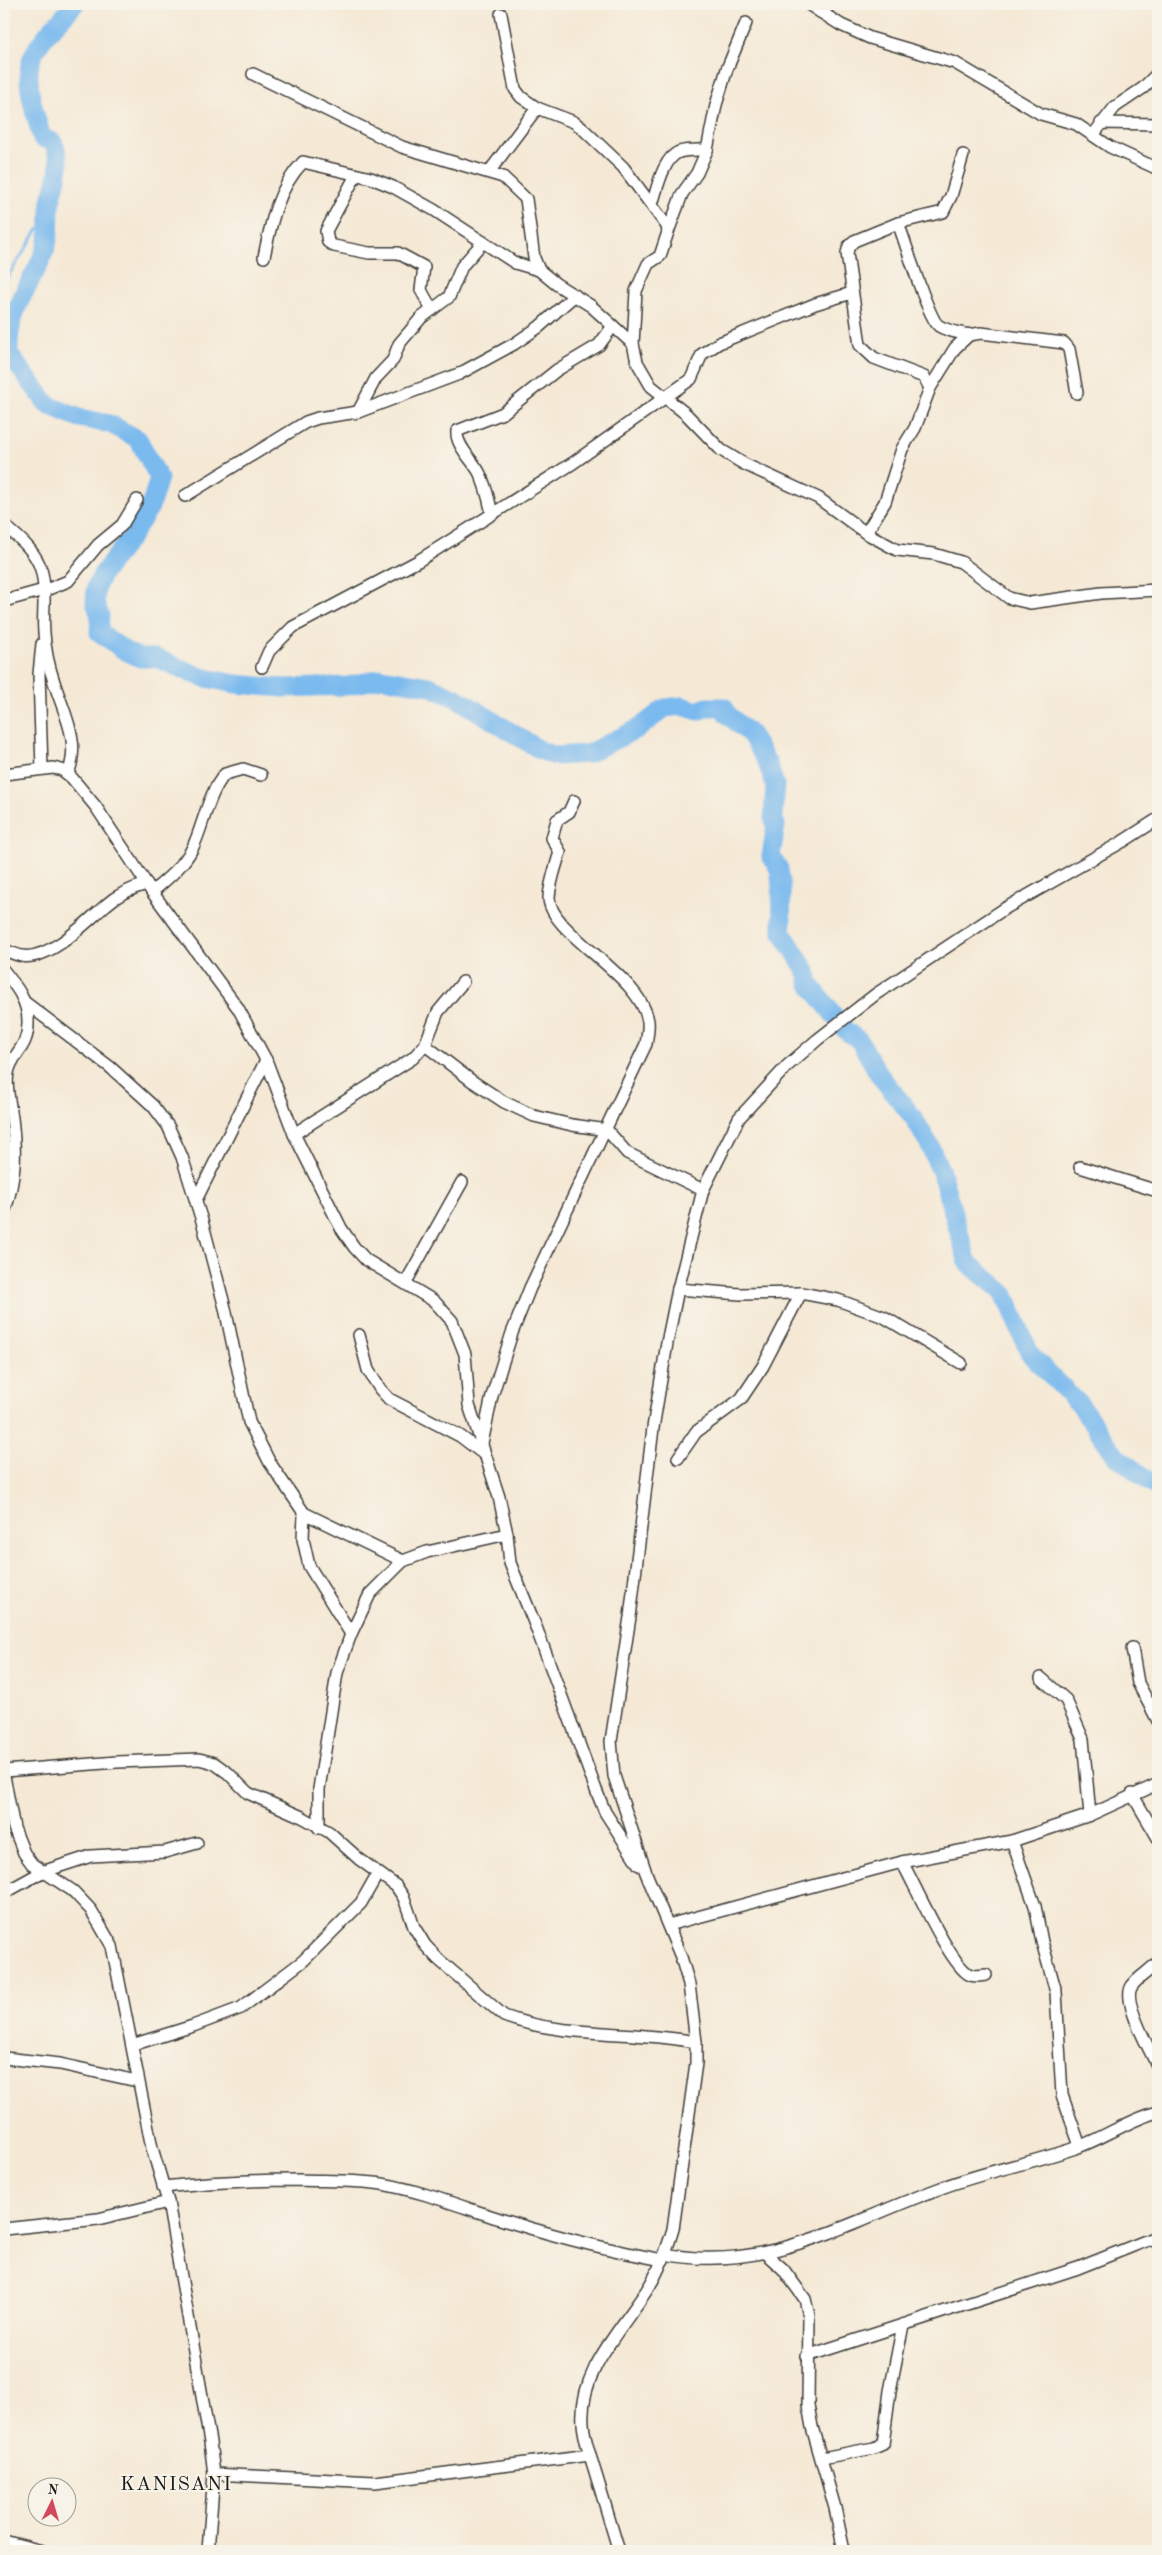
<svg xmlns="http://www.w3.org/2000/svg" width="1162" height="2555" font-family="'Old Standard TT',serif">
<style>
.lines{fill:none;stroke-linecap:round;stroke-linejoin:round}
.stream{stroke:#7abaee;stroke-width:3}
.river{stroke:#7abaee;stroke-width:19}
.minor-casing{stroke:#3d3b38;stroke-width:14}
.minor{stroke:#fff;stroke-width:11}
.labels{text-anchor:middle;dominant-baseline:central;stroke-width:4;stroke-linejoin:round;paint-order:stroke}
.quarter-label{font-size:20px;letter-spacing:1px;fill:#1c1c1c;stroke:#f7f3e8}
</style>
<rect width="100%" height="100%" fill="#f7f3e8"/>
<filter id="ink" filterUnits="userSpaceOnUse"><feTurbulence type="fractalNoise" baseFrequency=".02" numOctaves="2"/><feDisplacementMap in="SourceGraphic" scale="10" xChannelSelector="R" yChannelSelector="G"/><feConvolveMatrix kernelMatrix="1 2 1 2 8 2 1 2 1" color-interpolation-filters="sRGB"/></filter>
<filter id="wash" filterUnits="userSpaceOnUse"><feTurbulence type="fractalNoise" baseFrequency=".0096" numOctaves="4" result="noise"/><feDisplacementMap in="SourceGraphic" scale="20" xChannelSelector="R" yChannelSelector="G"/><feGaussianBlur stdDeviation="1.12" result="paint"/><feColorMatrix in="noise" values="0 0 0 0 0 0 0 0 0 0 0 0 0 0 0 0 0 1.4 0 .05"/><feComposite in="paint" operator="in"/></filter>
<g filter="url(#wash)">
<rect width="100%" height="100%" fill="#f5e9d6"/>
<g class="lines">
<path class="stream" d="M4,283L38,229"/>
<path class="river" d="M75,4C61,20 40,38 32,58C23,81 36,116 42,138L53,142C64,167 57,176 51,201C48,217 52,232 46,247C32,288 7,305 9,354L48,405L79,418L110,424L138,439L159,478L150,507L131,537L103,573L96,587L95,602L100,616L99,632L125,651L140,658H156L201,677L235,684L284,688L348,686L382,678L429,686L458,699L540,750L555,756L587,754L639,728L665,708L682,706L698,711L707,707H724L727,714L751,735L767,762L772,776L775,785L773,818L776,825L771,856L779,869L781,885L782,932L807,972L809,983L846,1031L859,1040L880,1076L913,1117L929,1144L941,1172L968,1263L1004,1293L1030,1354L1080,1405L1116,1456L1158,1488"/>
</g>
</g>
<g filter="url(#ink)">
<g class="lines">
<g class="minor-casing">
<g id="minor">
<path d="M808,4L841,25L870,38L955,63L1041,114L1076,124L1110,147L1158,169"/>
<path d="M820,12L831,4"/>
<path d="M501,14L515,89L521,97L537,108L574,122L583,129L623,167L667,226L668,232L660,256L648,264L636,291L633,344L637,362L651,386L686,414L721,450L744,464L818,498L866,533L897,550L934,554L961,562L1009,598L1030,603L1101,593L1158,590"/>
<path d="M253,74L402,147L503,177L526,199L534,258L539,270"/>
<path d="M1101,123L1158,124"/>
<path d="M1093,135L1115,107L1143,88L1158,73"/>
<path d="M489,172L537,108"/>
<path d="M356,175L326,231L328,242L334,246L369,253H398L424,267L421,290L432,310"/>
<path d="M652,204C657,190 663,158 679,152C688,149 698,150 707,150"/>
<path d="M898,223C905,240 928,319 939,326C947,331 960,333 969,335"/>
<path d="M668,232L682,194L697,173L707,150L716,105L727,69L746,23"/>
<path d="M264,257C271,222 278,188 303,162L371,178L393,187L434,210L515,263L539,270L556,284L591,306L633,344"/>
<path d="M930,388L924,377L874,358L860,345L847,253L849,246L854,241L898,223L943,212L951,196L963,155"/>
<path d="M358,412L376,378L393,360L399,344L421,318L449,297L462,266L483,242"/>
<path d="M185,496L306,422L318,418L358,412L459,374L514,344L539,327L575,295"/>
<path d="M492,514C489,500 486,485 479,472C473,461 455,444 457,431L503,413L557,370L599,345L613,326"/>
<path d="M4,525C17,536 32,548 39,564C48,585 42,611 44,633C45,649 49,667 54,682C64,714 81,741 68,774"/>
<path d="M866,533L885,502L902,449L915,428L930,388L955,348L969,335L981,333L1064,343L1069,349L1077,393"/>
<path d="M4,601L51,588L68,581L98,545L122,525L137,500"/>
<path d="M262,667L269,651L293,627L418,561L573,463L691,379L702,354L719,343L815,304L852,293"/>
<path d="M42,769L39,674L42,644"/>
<path d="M4,774L53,768L62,770L72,778L96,807L152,892L238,1008L266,1060L294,1134L341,1228L354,1247L366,1260L434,1301L452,1321L465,1354L469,1405L499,1497L507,1534L510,1563L536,1627L596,1790L605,1812L639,1865"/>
<path d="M152,892C167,879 183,866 192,849C204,825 207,795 225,774L243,769L261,775"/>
<path d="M4,950C10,952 16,955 22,956C50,961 87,921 106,905C117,895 132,888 147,884"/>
<path d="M4,971C16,986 28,1001 28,1021C29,1049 11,1054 8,1073C5,1087 10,1103 12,1118C16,1151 16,1180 4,1212"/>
<path d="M26,1003L110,1067L153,1106L168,1126L182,1157L202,1221L225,1308L249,1422L270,1463L304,1513L403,1561"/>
<path d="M425,1045L472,1081L504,1102L534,1116L572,1125L607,1130L627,1153L703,1190"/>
<path d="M294,1134L413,1058L425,1045L438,1012L463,982"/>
<path d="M1080,1167L1154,1190L1158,1188"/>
<path d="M196,1200L266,1060"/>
<path d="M406,1282L462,1182"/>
<path d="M678,1289L740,1294L801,1293L838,1300L884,1317L961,1363"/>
<path d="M359,1335L368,1370L380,1389L389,1399L460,1436L485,1455"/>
<path d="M482,1443L492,1396L512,1333L530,1288L646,1044C647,1037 649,1029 648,1021C640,973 548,933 549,897C550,882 556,866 560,852L552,838L557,820L569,812L574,801"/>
<path d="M678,1458L696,1432L741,1399L763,1366L801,1293"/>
<path d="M304,1513L303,1539L309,1566L351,1634"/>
<path d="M1132,1648L1138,1683L1158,1721"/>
<path d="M1041,1678L1066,1700L1083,1739L1090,1815"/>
<path d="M4,1771L117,1762L199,1759L214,1763L228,1773L248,1793L302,1817L329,1832L359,1859L396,1886L404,1898L414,1927L425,1945L438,1959L504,2016C562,2038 634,2030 696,2042"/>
<path d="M4,1776L14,1828L24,1853L32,1864L73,1891L91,1910L112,1946L152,2148L168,2202L210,2442L214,2474L208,2551"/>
<path d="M1132,1794L1158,1838"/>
<path d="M319,1828V1789L337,1673L351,1634L370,1594L403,1561L427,1552L507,1534"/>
<path d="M1012,1841L1035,1906L1042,1942L1056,1992L1062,2095L1080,2146"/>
<path d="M902,1862C916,1887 947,1958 967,1973C972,1977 979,1976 986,1975"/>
<path d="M4,1893L42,1872L91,1856L165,1852L197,1843"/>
<path d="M668,1925L902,1862L1012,1841L1090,1815L1158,1784"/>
<path d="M1158,1962C1150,1971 1138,1977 1132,1986C1121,2000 1151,2052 1158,2067"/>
<path d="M132,2045L193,2026L241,2008L303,1961L361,1903L378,1873"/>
<path d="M4,2058L60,2064L137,2081"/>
<path d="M163,2187C208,2182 253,2180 299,2180C326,2181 355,2180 382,2184C427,2192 469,2210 513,2223C562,2238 613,2251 663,2260"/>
<path d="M4,2229L98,2219L168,2202"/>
<path d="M665,2254C765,2274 850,2221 941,2188C986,2171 1033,2163 1078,2147C1106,2137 1130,2119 1158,2112"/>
<path d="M766,2254L783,2269L805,2299L809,2316L808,2405L812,2427L835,2508L844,2551"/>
<path d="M807,2356L1078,2268L1158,2236"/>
<path d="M822,2458L874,2448L883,2444L890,2391L903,2325"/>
<path d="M214,2474L375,2482L590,2455"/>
<path d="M4,2541L42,2551"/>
<path d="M619,2551C611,2526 604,2500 596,2475C591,2458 584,2440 583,2423C579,2368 624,2328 650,2285C661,2267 667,2249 673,2229L696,2063V2042L689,1984L681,1957L646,1873L626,1812L614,1776L611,1741L630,1617L653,1428L667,1343L678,1289L703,1190L739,1118L787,1066L817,1040L876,994L1004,909L1122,842L1158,819"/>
</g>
</g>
<use href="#minor" class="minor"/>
</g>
</g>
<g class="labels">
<g class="quarter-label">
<text x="176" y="2485">KANISANI</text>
</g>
</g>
<rect width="1162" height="2555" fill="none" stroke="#f7f3e8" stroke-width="20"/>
<g transform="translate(52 2502) rotate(5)"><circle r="24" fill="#f7f3e8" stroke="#9f9d96"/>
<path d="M0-4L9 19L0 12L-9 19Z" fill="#d1495b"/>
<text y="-8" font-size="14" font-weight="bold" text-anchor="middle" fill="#1c1c1c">N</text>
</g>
</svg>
